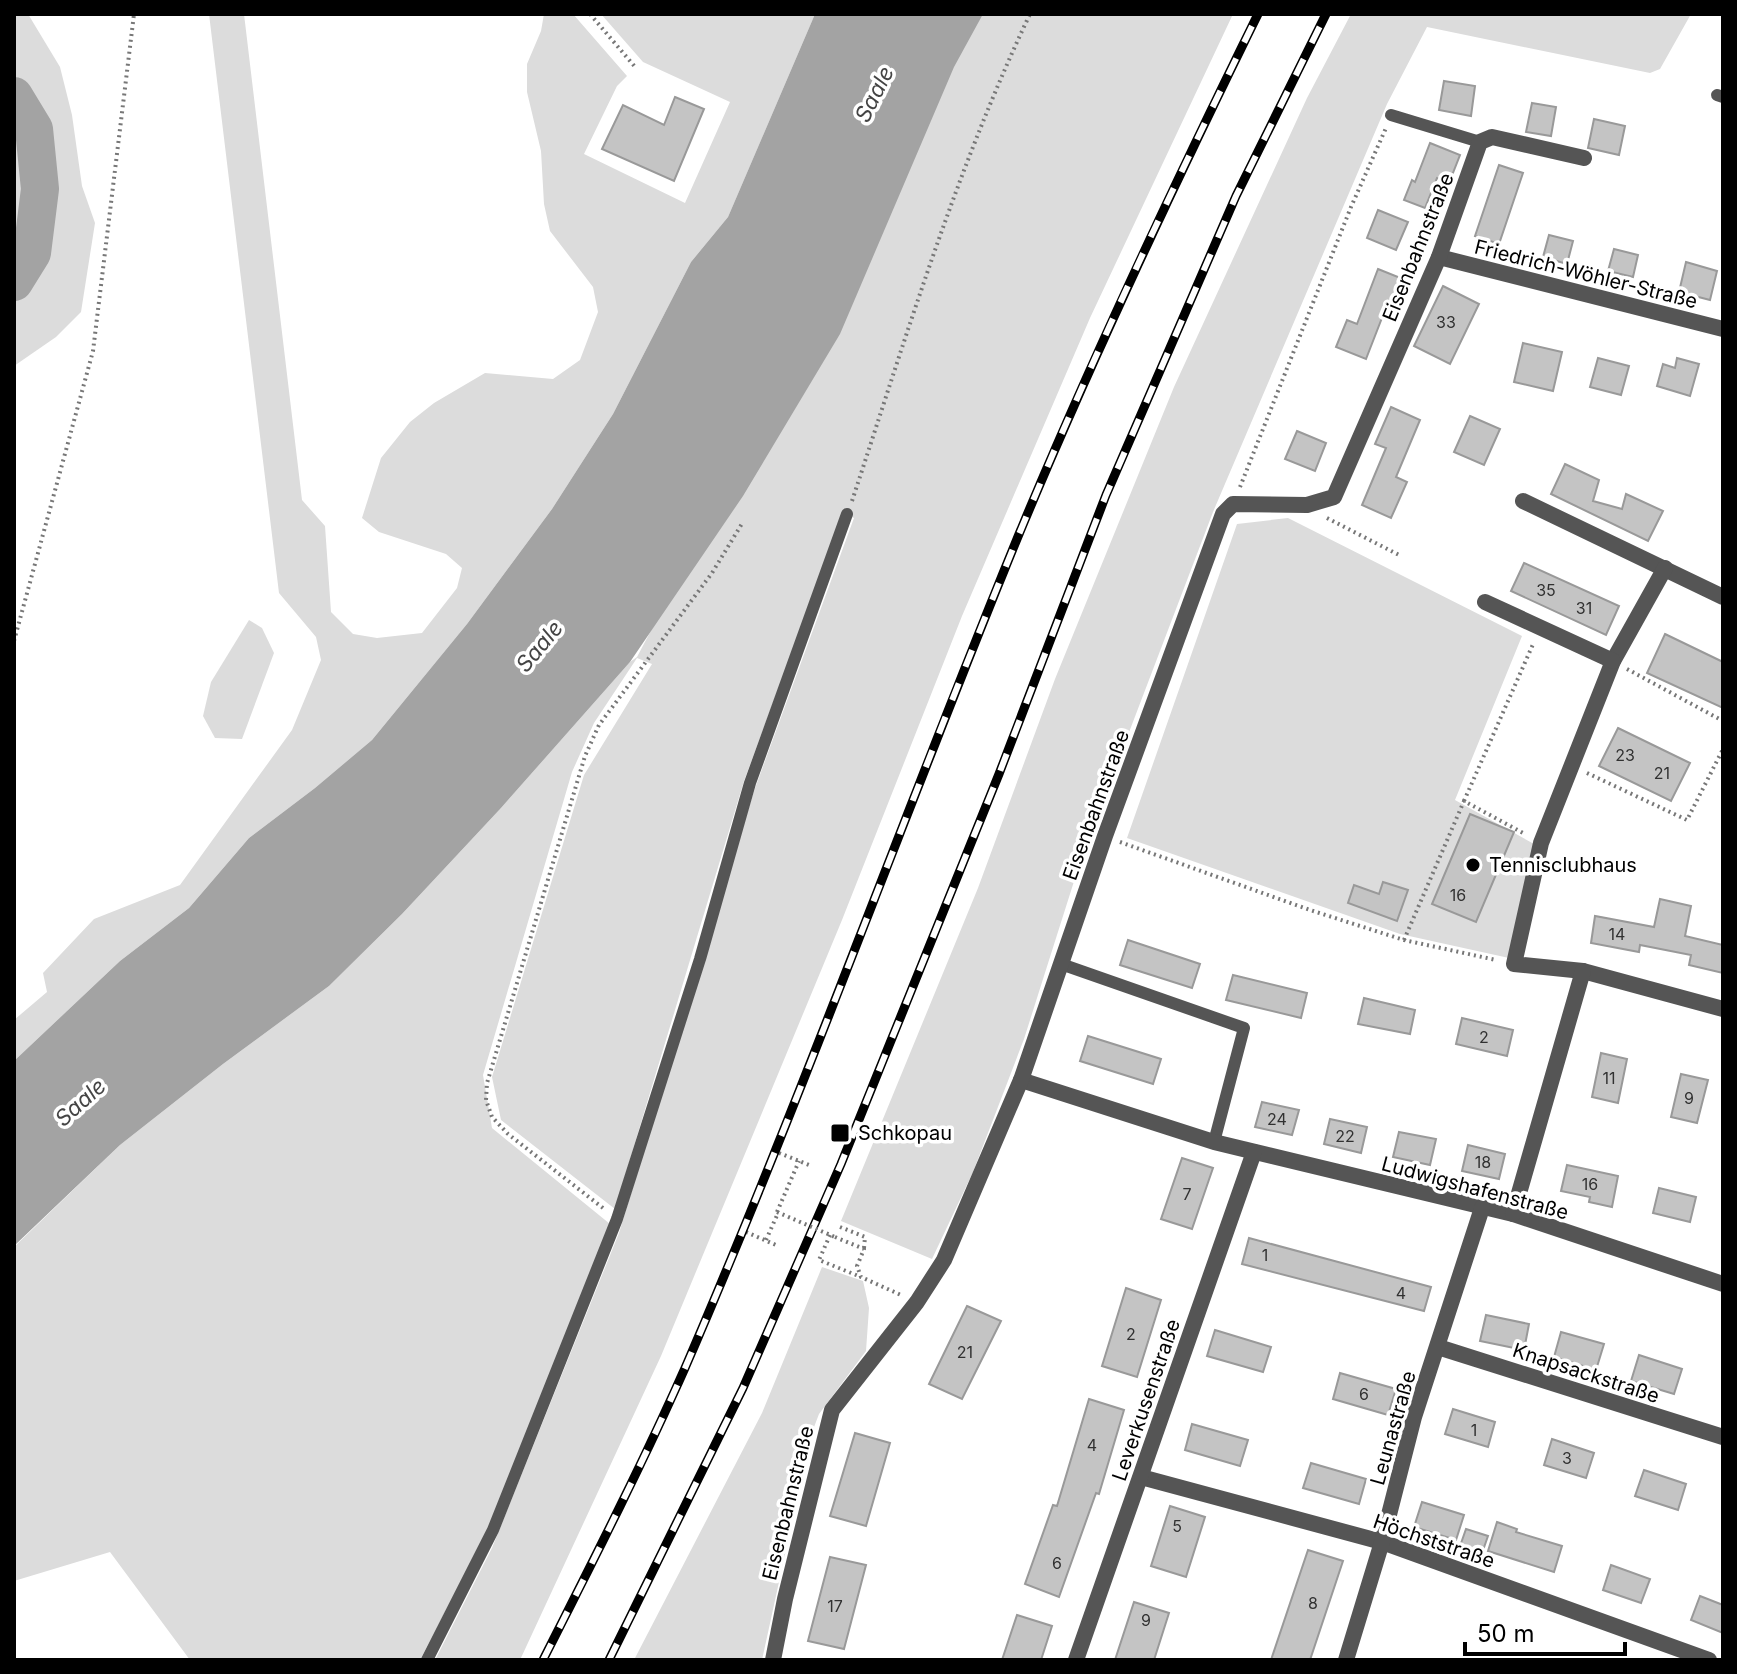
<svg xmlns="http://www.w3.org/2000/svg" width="1737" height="1674" font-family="Inter,sans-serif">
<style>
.green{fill:#dcdcdc}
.water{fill:#a3a3a3}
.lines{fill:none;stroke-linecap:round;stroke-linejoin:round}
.river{stroke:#a3a3a3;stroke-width:38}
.building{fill:#c4c4c4;stroke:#999;stroke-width:2}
.path{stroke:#777;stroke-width:4;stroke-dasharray:2 4;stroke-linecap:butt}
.service{stroke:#555;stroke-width:12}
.minor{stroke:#555;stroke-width:16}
.rail-casing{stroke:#000;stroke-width:9}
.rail{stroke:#fff;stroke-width:6;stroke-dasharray:18;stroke-linecap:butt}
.path-bridge{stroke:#777;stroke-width:4;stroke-dasharray:2 4;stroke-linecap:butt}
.poi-dot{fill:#000;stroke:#fff;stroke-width:3}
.labels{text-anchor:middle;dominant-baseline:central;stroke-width:7;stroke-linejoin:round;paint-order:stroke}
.number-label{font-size:16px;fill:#313131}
.street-label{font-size:20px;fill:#000;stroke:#fff}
.poi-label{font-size:20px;fill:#000;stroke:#fff;text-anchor:start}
.water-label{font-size:22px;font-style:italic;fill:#444;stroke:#fff}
</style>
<rect width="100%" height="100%" fill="#fff"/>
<g class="green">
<path d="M14,14H28L60,67L72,115L82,186L95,223L81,312L56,337L14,366Z"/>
<path d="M209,14H244L302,500L325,526L331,612L353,634L377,638L422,633L457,588L462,568L446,554L379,532L362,518L381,458L410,422L434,403L485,373L553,379L580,360L598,312L593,287L550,231L544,204L541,151L527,92V64L541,31L544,14H573L627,76L617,86L584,154L685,203L730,102L643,62L601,14H815L728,217L691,262L613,414L552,509L467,624L372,740L315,788L249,838L189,908L120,961L14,1061V1020L47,992L43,973L94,919L180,885L292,730L321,660L316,637L279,593Z"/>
<path d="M979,14H1233L1090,318L962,616L842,920L661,1356L520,1660H435L492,1548L619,1233L754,791L854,518L843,513L744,781L615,1209L501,1120L492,1077L584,775L652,664L637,658L594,723L572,772L483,1075L492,1128L610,1224L489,1527L420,1660H190L110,1552L14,1581V1247L120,1145L223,1064L329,986L402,914L501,808L630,662L637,657L957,52Z"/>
<path d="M1351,14H1691L1660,69L1650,73L1427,27L1387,104L1213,512L1083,853L1024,1039L973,1172L932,1259L841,1221L978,888L1055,679L1174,387L1307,98Z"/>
<path d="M1288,518L1522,636L1455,800L1534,844L1509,958L1400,934L1127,838L1237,524Z"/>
<path d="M249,620L262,628L274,653L242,739L215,738L203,716L211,682Z"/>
<path d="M822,1267L863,1281L869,1308L866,1351L819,1414L811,1435L762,1660H634L762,1413Z"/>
</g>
<path class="water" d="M815,14H983L954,67L840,334L743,496L630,662L501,808L402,914L329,986L223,1064L120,1145L14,1246V1061L120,961L189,908L249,838L315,788L372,740L467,624L552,509L613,414L691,262L728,217Z"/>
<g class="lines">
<path class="river" d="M14,96L34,129L40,189L32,253L14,282"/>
</g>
<g class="building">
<path d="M1444,81L1475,86L1471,116L1439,110Z"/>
<path d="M675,97L704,109L674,181L602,149L623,105L664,125Z"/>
<path d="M1532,103L1556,107L1551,136L1526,132Z"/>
<path d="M1594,119L1625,126L1619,155L1588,148Z"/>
<path d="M1430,143L1460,155L1449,183L1437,178L1425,208L1404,200L1412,180L1415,182Z"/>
<path d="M1499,165L1523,173L1499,244L1475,236Z"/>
<path d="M1378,210L1408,222L1396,250L1367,238Z"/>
<path d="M1549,235L1573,241L1567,264L1543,257Z"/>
<path d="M1614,249L1638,255L1633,277L1608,271Z"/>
<path d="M1686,262L1717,271L1710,300L1679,292Z"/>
<path d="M1378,269L1408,281L1397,309L1387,305L1366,359L1336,347L1347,320L1357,324Z"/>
<path d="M1443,286L1479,304L1450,364L1414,346Z"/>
<path d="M1523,343L1562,352L1553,391L1514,382Z"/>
<path d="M1598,358L1629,366L1621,395L1590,387Z"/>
<path d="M1677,358L1699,364L1690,396L1657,386L1663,364L1675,368Z"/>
<path d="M1391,407L1420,420L1396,477L1407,482L1391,518L1362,505L1386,448L1375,444Z"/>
<path d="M1470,416L1500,429L1484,465L1454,452Z"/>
<path d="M1297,431L1326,443L1315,471L1285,459Z"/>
<path d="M1565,464L1599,480L1593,501L1622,509L1626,494L1663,511L1648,541L1551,494Z"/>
<path d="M1524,563L1619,606L1606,635L1511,591Z"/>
<path d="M1665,634L1723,662V708L1647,673Z"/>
<path d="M1618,728L1690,763L1671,801L1599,766Z"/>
<path d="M1470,814L1514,832L1476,922L1432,904Z"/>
<path d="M1383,882L1408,890L1397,921L1348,903L1354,885L1379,894Z"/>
<path d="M1660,899L1691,906L1685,936L1723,945V973L1689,965L1691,955L1640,945L1639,952L1591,943L1595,916L1654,927Z"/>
<path d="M1128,940L1200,964L1192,988L1120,965Z"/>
<path d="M1233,975L1307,993L1301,1018L1226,1000Z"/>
<path d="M1364,998L1415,1010L1410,1034L1358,1024Z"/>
<path d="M1462,1018L1513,1030L1507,1056L1456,1044Z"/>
<path d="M1088,1036L1161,1059L1153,1084L1080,1061Z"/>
<path d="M1601,1053L1627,1059L1618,1103L1592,1097Z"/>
<path d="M1681,1074L1708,1080L1697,1123L1671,1117Z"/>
<path d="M1262,1102L1299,1110L1292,1135L1255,1127Z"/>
<path d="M1330,1119L1367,1127L1361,1153L1324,1144Z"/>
<path d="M1399,1132L1436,1139L1430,1165L1393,1157Z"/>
<path d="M1468,1145L1505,1154L1499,1179L1462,1171Z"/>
<path d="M1182,1158L1213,1168L1192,1229L1161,1219Z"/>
<path d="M1567,1165L1618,1176L1612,1207L1589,1202L1590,1197L1561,1191Z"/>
<path d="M1659,1188L1696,1197L1690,1222L1653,1213Z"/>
<path d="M1249,1238L1431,1287L1424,1311L1242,1264Z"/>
<path d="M1126,1288L1161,1300L1137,1377L1102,1366Z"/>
<path d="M967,1306L1001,1321L962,1399L929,1384Z"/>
<path d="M1486,1315L1529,1324L1524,1350L1480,1341Z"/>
<path d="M1215,1330L1271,1347L1263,1372L1207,1356Z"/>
<path d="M1561,1332L1604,1344L1596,1370L1554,1357Z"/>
<path d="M1639,1355L1682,1369L1674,1394L1631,1381Z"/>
<path d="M1340,1373L1396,1389L1388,1415L1333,1399Z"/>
<path d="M1089,1399L1124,1410L1099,1494L1096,1493L1059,1597L1025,1584L1053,1505L1057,1506Z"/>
<path d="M1453,1409L1495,1422L1488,1447L1445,1434Z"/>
<path d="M1192,1424L1248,1440L1240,1466L1185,1450Z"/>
<path d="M855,1433L890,1443L866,1526L830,1516Z"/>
<path d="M1552,1439L1594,1453L1586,1478L1544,1465Z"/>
<path d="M1311,1463L1366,1479L1359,1504L1303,1488Z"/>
<path d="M1644,1470L1686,1484L1678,1510L1635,1496Z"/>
<path d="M1422,1502L1464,1515L1456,1540L1414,1527Z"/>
<path d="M1170,1506L1205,1517L1186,1577L1151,1566Z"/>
<path d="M1497,1522L1517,1529L1516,1532L1562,1546L1554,1572L1488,1551Z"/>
<path d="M1466,1529L1488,1536L1481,1556L1459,1549Z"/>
<path d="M1308,1550L1343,1561L1310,1660H1271Z"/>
<path d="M830,1557L866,1565L844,1649L808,1641Z"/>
<path d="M1611,1565L1650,1579L1641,1603L1603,1590Z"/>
<path d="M1700,1596L1723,1605V1633L1691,1620Z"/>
<path d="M1134,1602L1169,1613L1154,1660H1115Z"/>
<path d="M1017,1615L1052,1626L1041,1660H1002Z"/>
</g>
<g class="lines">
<g class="path">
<path d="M590,14L636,68"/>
<path d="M1240,487L1351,207L1386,128"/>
<path d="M852,501C906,337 956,170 1030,14"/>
<path d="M1327,518L1399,555"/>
<path d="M14,641L93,351L134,14"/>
<path d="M1627,669L1723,721"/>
<path d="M1587,773L1687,820L1723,749"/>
<path d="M1464,801L1534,642"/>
<path d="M1120,842L1310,910L1404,940L1496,960"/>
<path d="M1404,940L1464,801L1525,834"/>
<path d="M779,1153L809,1165"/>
<path d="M603,1208L508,1134L492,1117L486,1100L487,1083L585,756L599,725L712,573L743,522"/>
<path d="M777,1212L799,1161"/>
<path d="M840,1227L865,1237L864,1248"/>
<path d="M746,1232L776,1245"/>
<path d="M830,1235L819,1260L861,1277"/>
<path d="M835,1237L864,1249L857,1266L861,1277L901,1295"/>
<path d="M766,1240L778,1213"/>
</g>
<g class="service">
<path d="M1717,95L1723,97"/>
<path d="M1391,115L1480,142"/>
<path d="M1061,964L1244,1028L1214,1142"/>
<path d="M427,1660L493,1530L617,1219L700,959L750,783L847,514"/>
</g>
<g class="minor">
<path d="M1439,257L1723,329"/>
<path d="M1523,501L1723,597"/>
<path d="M1665,568L1613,661L1541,843L1514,964L1583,971L1723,1009"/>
<path d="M1485,602L1613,661"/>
<path d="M1021,1080L1214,1142L1513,1214L1723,1284"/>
<path d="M1513,1214L1583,971"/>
<path d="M1438,1347L1723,1437"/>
<path d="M1141,1477L1382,1542L1709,1660"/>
<path d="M773,1660L785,1599L832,1410L917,1302L944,1260L1021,1080L1105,836L1223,514L1233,504L1307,505L1334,497L1439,257L1480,142L1492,137L1584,158"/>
<path d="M1076,1660L1254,1152"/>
<path d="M1346,1660L1382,1542L1414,1417L1482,1208"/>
</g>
<g class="rail-casing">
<g id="rail">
<path d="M543,1660C592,1563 641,1467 685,1368C803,1095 904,814 1017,539C1091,360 1173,187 1258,14"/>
<path d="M609,1660L743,1388L841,1164L999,774L1106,495L1236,196L1326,14"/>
</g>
</g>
<use href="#rail" class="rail"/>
<path class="path-bridge" d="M777,1212L835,1237"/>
</g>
<g class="poi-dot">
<circle cx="1473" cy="865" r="8"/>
<rect x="830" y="1123" width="20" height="20" rx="4"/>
</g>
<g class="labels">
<g class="number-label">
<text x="1446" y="322">33</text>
<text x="1546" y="590">35</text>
<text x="1584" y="608">31</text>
<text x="1625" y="755">23</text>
<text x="1662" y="773">21</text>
<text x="1458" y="895">16</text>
<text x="1617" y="934">14</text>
<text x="1484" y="1037">2</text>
<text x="1609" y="1078">11</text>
<text x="1689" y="1098">9</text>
<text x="1277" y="1119">24</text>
<text x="1345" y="1136">22</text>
<text x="1483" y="1162">18</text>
<text x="1590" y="1184">16</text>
<text x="1187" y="1194">7</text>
<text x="1265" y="1255">1</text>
<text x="1401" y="1293">4</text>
<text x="1131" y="1334">2</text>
<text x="965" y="1352">21</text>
<text x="1364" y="1394">6</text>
<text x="1474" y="1430">1</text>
<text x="1092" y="1445">4</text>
<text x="1567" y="1458">3</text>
<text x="1177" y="1526">5</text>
<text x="1057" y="1563">6</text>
<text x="1313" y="1603">8</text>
<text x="835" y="1606">17</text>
<text x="1146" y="1620">9</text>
</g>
<g class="street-label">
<text transform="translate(1418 247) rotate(-68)">Eisenbahnstraße</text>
<text transform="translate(1586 274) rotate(14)">Friedrich-Wöhler-Straße</text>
<text transform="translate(1096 805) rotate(-70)">Eisenbahnstraße</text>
<text transform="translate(1475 1188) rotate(15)">Ludwigshafenstraße</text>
<text transform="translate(1586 1373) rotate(18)">Knapsackstraße</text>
<text transform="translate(1146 1400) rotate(-71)">Leverkusenstraße</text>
<text transform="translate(1393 1428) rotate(-74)">Leunastraße</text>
<text transform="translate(788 1503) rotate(-76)">Eisenbahnstraße</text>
<text transform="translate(1434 1541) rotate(19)">Höchststraße</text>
</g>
<g class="poi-label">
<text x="1489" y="865">Tennisclubhaus</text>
<text x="858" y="1133">Schkopau</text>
</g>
<g class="water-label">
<text transform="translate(874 94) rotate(-63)">Saale</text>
<text transform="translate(539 646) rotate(-50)">Saale</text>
<text transform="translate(80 1102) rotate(-42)">Saale</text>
</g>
</g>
<rect width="1737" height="1674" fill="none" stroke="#000000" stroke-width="32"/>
<path d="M1465 1642v12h160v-12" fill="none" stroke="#000000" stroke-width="4"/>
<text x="1477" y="1642" font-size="24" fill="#000000" stroke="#ffffff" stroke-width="6" paint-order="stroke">50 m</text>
</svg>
